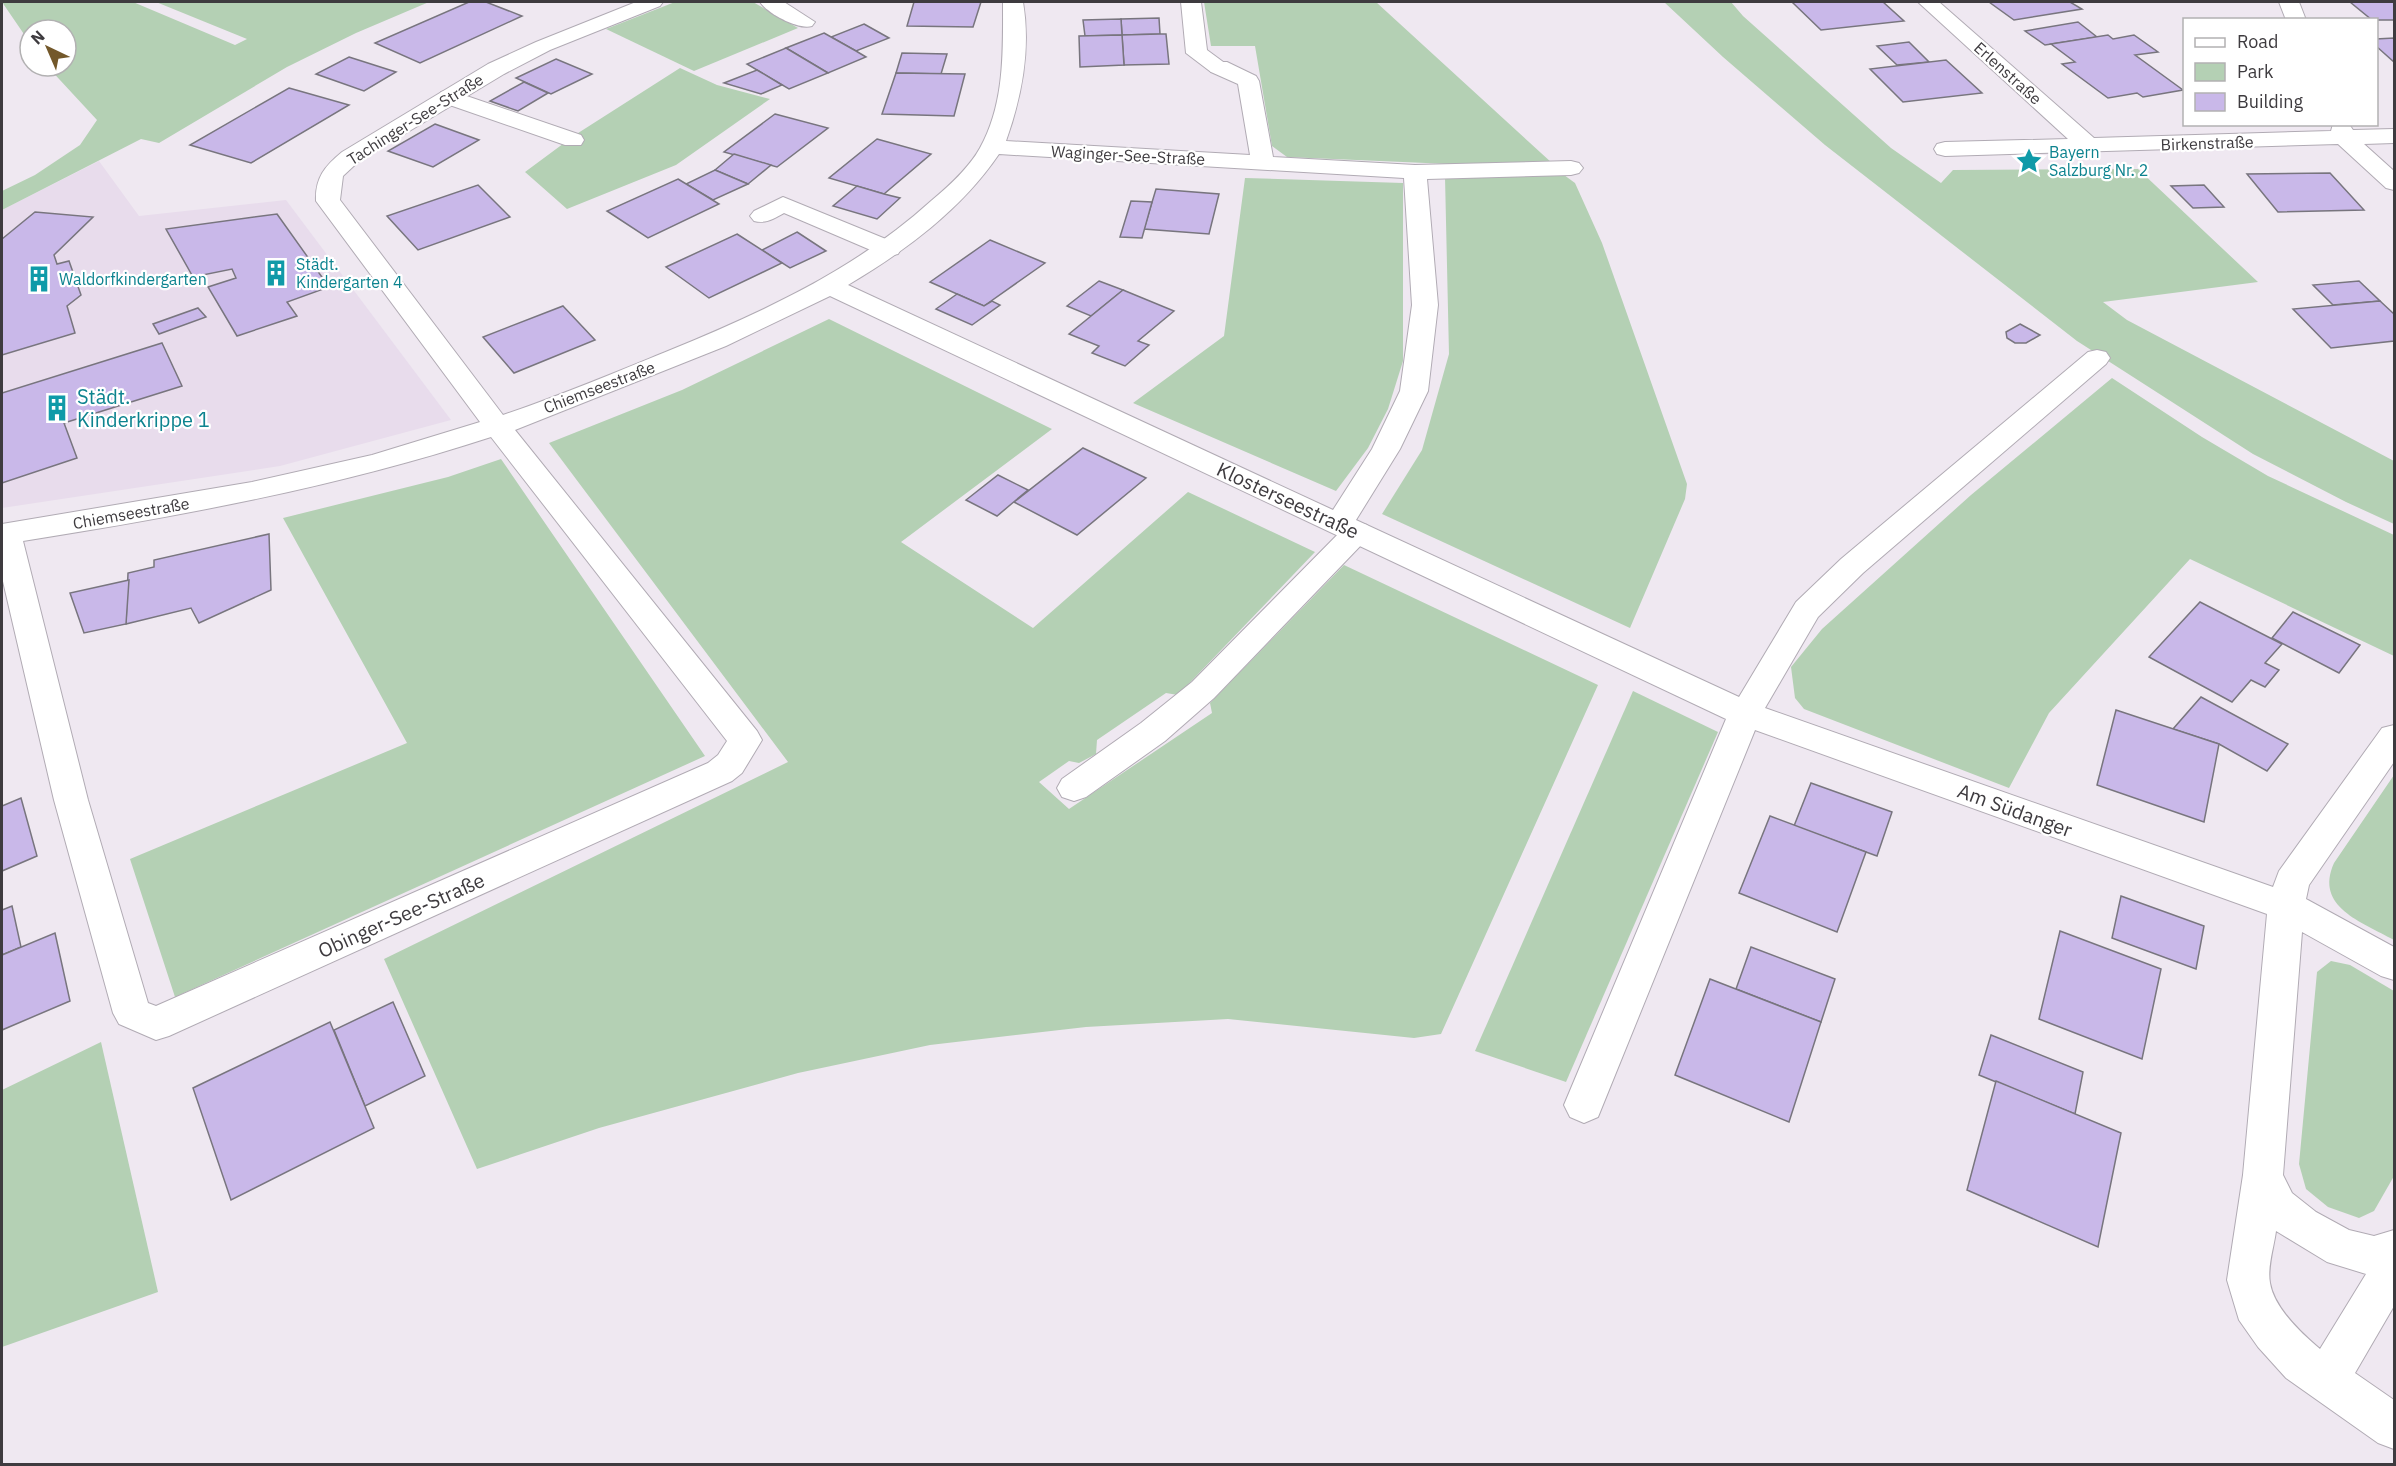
<svg xmlns="http://www.w3.org/2000/svg" width="2396" height="1466" font-family="'IBM Plex Sans',sans-serif">
<style>
.built{fill:#e8dcec}
.green{fill:#b4d0b4}
.building{fill:#c9b8e9;stroke:#78757e;stroke-width:1.5}
.lines{fill:none;stroke-linecap:round;stroke-linejoin:round}
.service-casing{stroke:#b1abb4;stroke-width:2}
.minor-casing{stroke:#b1abb4;stroke-width:2}
.service{fill:#fff;fill-rule:evenodd}
.minor{fill:#fff;fill-rule:evenodd}
.labels{text-anchor:middle;dominant-baseline:central;stroke-width:4.5;stroke-linejoin:round;paint-order:stroke}
.far-street-label{font-size:16px;fill:#3e3b3f;stroke:#fff}
.far-culture-label{font-size:16px;fill:#0d838f;stroke:#fff;text-anchor:start}
.culture-label{font-size:20px;fill:#0d838f;stroke:#fff;text-anchor:start}
.street-label{font-size:20px;fill:#3e3b3f;stroke:#fff}
</style>
<rect width="100%" height="100%" fill="#efe8f1"/>
<path class="built" d="M99,161L139,216L286,200L451,420L280,466L2,508V210Z"/>
<g class="green">
<path d="M2,2H133L235,45L247,39L156,2H429L356,33L287,67L159,143L141,139L2,210V191L35,175L80,145L97,120L47,66H66V30H30V43Z"/>
<path d="M675,2H753L798,28L694,71L606,29Z"/>
<path d="M1204,2H1376L1552,163L1495,166L1287,157L1272,146L1255,46H1211Z"/>
<path d="M1664,2H1731L1743,16L1891,148L1941,183L1953,170L2138,169L2258,282L2103,302L2127,320L2394,461V524L2346,502L2253,454L2077,341L1825,145L1723,57Z"/>
<path d="M680,68L717,85L770,99L676,165L567,209L525,172L575,135Z"/>
<path d="M1564,175L1575,183L1602,243L1687,484L1685,499L1630,628L1382,514L1422,450L1449,354L1445,177Z"/>
<path d="M1245,178L1403,183V361L1388,409L1368,448L1336,491L1133,403L1224,336Z"/>
<path d="M829,319L1052,429L901,542L1033,628L1188,492L1315,552L1178,695L1166,693L1097,740L1096,754L1079,763L1069,761L1039,782L1069,809L1212,713L1210,703L1344,565L1598,685L1441,1034L1414,1038L1228,1019L1086,1027L930,1045L798,1073L599,1128L477,1169L384,959L788,762L549,443L682,390Z"/>
<path d="M2112,378L2202,437L2268,476L2394,535V656L2190,559L2049,713L2009,788L1804,709L1795,698L1791,667L1822,629L1971,495Z"/>
<path d="M501,459L705,756L175,997L130,859L407,743L283,518L448,477Z"/>
<path d="M1633,691L1718,732L1566,1082L1475,1051Z"/>
<path d="M2394,775V940C2362,922 2314,907 2334,863Z"/>
<path d="M2331,961L2350,965L2394,991V1176L2374,1211L2359,1218L2328,1207L2306,1189L2299,1164L2317,972Z"/>
<path d="M101,1042L158,1292L2,1347V1090Z"/>
</g>
<g class="building">
<path d="M469,2H486L522,16L420,63L375,43Z"/>
<path d="M914,2H981L973,27L907,26Z"/>
<path d="M1792,2H1883L1904,21L1821,30Z"/>
<path d="M1989,2H2070L2082,9L2014,20Z"/>
<path d="M2350,2H2394V20H2372Z"/>
<path d="M1159,18L1160,34L1122,35L1121,19Z"/>
<path d="M1121,19L1122,35L1085,36L1083,20Z"/>
<path d="M2078,22L2097,37L2045,45L2025,31Z"/>
<path d="M864,24L889,38L856,51L831,37Z"/>
<path d="M824,33L856,51L866,57L828,73L786,48Z"/>
<path d="M1160,34H1166L1169,64L1124,65L1122,35Z"/>
<path d="M1122,35L1124,65L1080,67L1079,36Z"/>
<path d="M2108,35L2113,39L2134,35L2158,52L2135,55L2183,90L2143,97L2137,93L2108,98L2062,64L2075,62L2051,44Z"/>
<path d="M2394,38V62L2376,46V39Z"/>
<path d="M1909,42L1929,62L1897,65L1877,46Z"/>
<path d="M786,48L828,73L789,89L747,64Z"/>
<path d="M902,53L947,54L941,74L896,73Z"/>
<path d="M349,57L396,72L364,91L316,74Z"/>
<path d="M556,59L592,74L551,94L516,78Z"/>
<path d="M1946,60L1982,93L1903,102L1870,69Z"/>
<path d="M757,70L782,85L761,94L724,83Z"/>
<path d="M896,73L965,74L954,116L882,114Z"/>
<path d="M524,82L548,93L518,111L490,101Z"/>
<path d="M289,88L349,105L251,163L190,145Z"/>
<path d="M775,114L828,128L777,167L724,152Z"/>
<path d="M435,124L479,140L433,167L388,151Z"/>
<path d="M877,139L931,154L884,194L829,178Z"/>
<path d="M734,154L771,165L748,184L715,170Z"/>
<path d="M715,170L748,184L713,200L686,184Z"/>
<path d="M2330,173L2364,210L2278,212L2247,174Z"/>
<path d="M678,179L719,204L648,238L607,211Z"/>
<path d="M478,185L510,217L418,250L387,216Z"/>
<path d="M2204,185L2224,207L2193,208L2171,186Z"/>
<path d="M857,186L884,194L900,198L877,219L833,206Z"/>
<path d="M1156,189L1219,194L1209,234L1144,229Z"/>
<path d="M1131,201L1152,202L1142,238L1120,237Z"/>
<path d="M35,212L93,217L54,255L57,264L69,261L81,295L67,306L75,333L2,355V239Z"/>
<path d="M277,214L329,287L287,302L297,316L237,336L208,287L236,278L232,269L193,277L166,229Z"/>
<path d="M797,232L826,251L790,268L762,250Z"/>
<path d="M737,234L782,263L709,298L666,267Z"/>
<path d="M990,240L1045,263L984,306L930,282Z"/>
<path d="M1099,281L1123,290L1091,316L1067,306Z"/>
<path d="M2359,281L2380,301L2333,305L2313,285Z"/>
<path d="M1123,290L1174,311L1138,341L1149,345L1125,366L1092,353L1099,346L1069,334Z"/>
<path d="M957,294L984,306L992,301L1000,305L972,325L936,309Z"/>
<path d="M2380,301L2394,314V341L2331,348L2293,309Z"/>
<path d="M563,306L595,340L514,373L483,337Z"/>
<path d="M198,308L206,317L159,334L153,324Z"/>
<path d="M2020,324L2040,335L2026,343H2015L2007,338L2006,332Z"/>
<path d="M162,343L182,386L64,423L77,458L2,483V393Z"/>
<path d="M1083,448L1146,478L1077,535L1014,502Z"/>
<path d="M998,475L1028,490L997,516L966,500Z"/>
<path d="M269,534L271,590L199,623L191,608L126,624L128,573L154,567V560Z"/>
<path d="M129,580L126,624L84,633L70,593Z"/>
<path d="M2200,602L2282,644L2265,663L2279,670L2265,687L2251,680L2232,702L2149,657Z"/>
<path d="M2293,612L2360,645L2339,673L2272,638Z"/>
<path d="M2201,697L2288,744L2267,771L2219,744L2173,729Z"/>
<path d="M2116,710L2219,744L2204,822L2097,785Z"/>
<path d="M1811,783L1892,812L1877,856L1794,826Z"/>
<path d="M21,798L37,856L2,871V806Z"/>
<path d="M1770,816L1866,852L1837,932L1739,893Z"/>
<path d="M2121,896L2204,926L2196,969L2112,938Z"/>
<path d="M12,906L21,947L2,955V910Z"/>
<path d="M2060,931L2161,969L2142,1059L2039,1019Z"/>
<path d="M55,933L70,1001L2,1030V955Z"/>
<path d="M1751,947L1835,979L1821,1022L1736,989Z"/>
<path d="M1710,979L1821,1022L1789,1122L1675,1075Z"/>
<path d="M393,1002L425,1076L365,1106L334,1030Z"/>
<path d="M330,1022L374,1128L231,1200L193,1088Z"/>
<path d="M1991,1035L2083,1072L2075,1114L1979,1075Z"/>
<path d="M1996,1081L2121,1133L2098,1247L1967,1190Z"/>
</g>
<g class="lines">
<g class="service-casing">
<g id="service">
<path d="M760,2H784L815,22L812,26C798,30 768,14 760,2Z"/>
<path d="M1181,2H1201L1207,50L1230,67L1227,72H1211L1186,53Z"/>
<path d="M449,90L581,135L584,140L581,145H565L441,102L438,97L441,92Z"/>
<path d="M783,197L898,244L901,249L898,254L889,256L880,254L784,213C773,219 766,224 754,221L750,216L754,211Z"/>
<path d="M1357,522L1367,525L1372,532L1367,539L1214,698L1165,741L1086,797L1074,801L1062,797L1057,788L1062,779L1141,723L1192,682L1347,525Z"/>
</g>
</g>
<g class="minor-casing">
<g id="minor">
<path d="M636,2H663L660,6L550,50L504,74L358,162L343,176L340,200L503,415C559,396 614,373 668,351C763,312 855,270 931,201C949,186 969,168 980,148C1005,103 1003,51 1003,2H1023C1031,49 1022,96 1006,141L1250,155L1238,84L1211,72L1208,67L1211,62H1227L1256,76L1259,81L1273,157L1415,165L1571,161L1579,163L1583,168L1579,173L1571,175L1427,179L1438,305L1428,391L1400,449L1356,520L1739,697L1796,602L1841,559L2088,352L2097,350L2106,352L2110,358L2106,364L1863,573L1818,617L1765,708L2273,887L2279,871L2382,728L2394,725V762L2309,885L2306,899L2394,947V980L2381,976L2302,932L2283,1175L2292,1193L2316,1212L2349,1230L2374,1236L2394,1230V1306L2355,1373L2394,1400V1449L2378,1443L2286,1378L2258,1347L2239,1320L2227,1280L2243,1175L2267,914L1755,730L1598,1117L1584,1123L1570,1117L1564,1105L1726,719L830,296L726,346L515,430L757,731L762,740L742,773L732,781L169,1036L156,1040L119,1024L113,1013L54,800L2,577V524L252,482L372,455L480,422L316,201C315,178 325,166 342,152L488,64L536,42ZM999,154L1404,178L1412,305L1400,391L1372,449L1333,510L848,285C905,251 961,210 999,154ZM491,437L727,741L718,755L708,763L156,1006L148,1003L88,800L23,541C181,516 338,487 491,437ZM2276,1231L2327,1262L2366,1274L2320,1349C2301,1333 2274,1308 2270,1283C2267,1267 2274,1247 2276,1231Z"/>
<path d="M1918,2H1939L2094,138L2331,131L2333,124H2349L2353,130L2394,129V143L2364,144L2394,171V190L2386,188L2338,144L1945,156L1937,154L1934,149L1937,144L1945,142L2068,139Z"/>
<path d="M2279,2H2299L2306,20H2286Z"/>
</g>
</g>
<use href="#service" class="service"/>
<use href="#minor" class="minor"/>
</g>
<defs>
<g id="sight-bare" transform="scale(2.07)"><path d="M0-6L1.8-2.2L6-1.7L2.9 1.2L3.7 5.4L0 3.3L-3.7 5.4L-2.9 1.2L-6-1.7L-1.8-2.2Z" fill="#0f9aa8" stroke="#fff" stroke-width="2.5" paint-order="stroke"/></g>
<g id="building-bare" transform="scale(2.07)"><path d="M-4-6H4V6H1V3H-1V6H-4ZM-2.5-4.3h1.7v1.8h-1.7ZM.8-4.3h1.7v1.8H.8ZM-2.5-1h1.7V.8h-1.7ZM.8-1h1.7V.8H.8Z" fill="#0f9aa8" stroke="#fff" stroke-width="2.5" paint-order="stroke"/></g>
</defs>
<g fill-rule="evenodd">
<use href="#sight-bare" x="2029" y="161"/>
<use href="#building-bare" x="276" y="273"/>
<use href="#building-bare" x="39" y="279"/>
<use href="#building-bare" x="57" y="408"/>
</g>
<g class="labels">
<g class="far-street-label">
<text transform="translate(2008 73) rotate(42)">Erlenstraße</text>
<text transform="translate(415 119) rotate(-32)">Tachinger-See-Straße</text>
<text transform="translate(2207 143) rotate(-2)">Birkenstraße</text>
<text transform="translate(1128 155) rotate(3)">Waginger-See-Straße</text>
<text transform="translate(599 387) rotate(-21)">Chiemseestraße</text>
<text transform="translate(131 513) rotate(-10)">Chiemseestraße</text>
</g>
<g class="far-culture-label">
<text x="2049" y="152">Bayern<tspan x="2049" dy="18">Salzburg Nr. 2</tspan></text>
<text x="296" y="264">Städt.<tspan x="296" dy="18">Kindergarten 4</tspan></text>
<text x="59" y="279">Waldorfkindergarten</text>
</g>
<g class="culture-label">
<text x="77" y="396">Städt.<tspan x="77" dy="23">Kinderkrippe 1</tspan></text>
</g>
<g class="street-label">
<text transform="translate(1288 500) rotate(25)">Klosterseestraße</text>
<text transform="translate(2015 810) rotate(20)">Am Südanger</text>
<text transform="translate(401 915) rotate(-24)">Obinger-See-Straße</text>
</g>
</g>
<rect width="2396" height="1466" fill="none" stroke="#3e3b3f" stroke-width="6"/>
<rect x="2183" y="18" width="195" height="108" fill="#ffffff" stroke="#b2b1b2" stroke-width="1.5"/>
<rect x="2195" y="38" width="30" height="9" fill="#ffffff" stroke="#b2b1b2" stroke-width="1.5"/>
<text x="2237" y="48" font-size="18" fill="#3e3b3f">Road</text>
<rect x="2195" y="63" width="30" height="18" fill="#b4d0b4" stroke="#b2b1b2" stroke-width="1.5"/>
<text x="2237" y="78" font-size="18" fill="#3e3b3f">Park</text>
<rect x="2195" y="93" width="30" height="18" fill="#c9b8e9" stroke="#b2b1b2" stroke-width="1.5"/>
<text x="2237" y="108" font-size="18" fill="#3e3b3f">Building</text>
<g transform="translate(48 48) rotate(316)"><circle r="28" fill="#ffffff" stroke="#b2b1b2" stroke-width="1.5"/>
<path d="M0-4.5L10 22L0 15L-10 22Z" fill="#73582a"/>
<text y="-9" font-size="16" font-weight="bold" text-anchor="middle" fill="#3e3b3f">N</text>
</g>
</svg>
